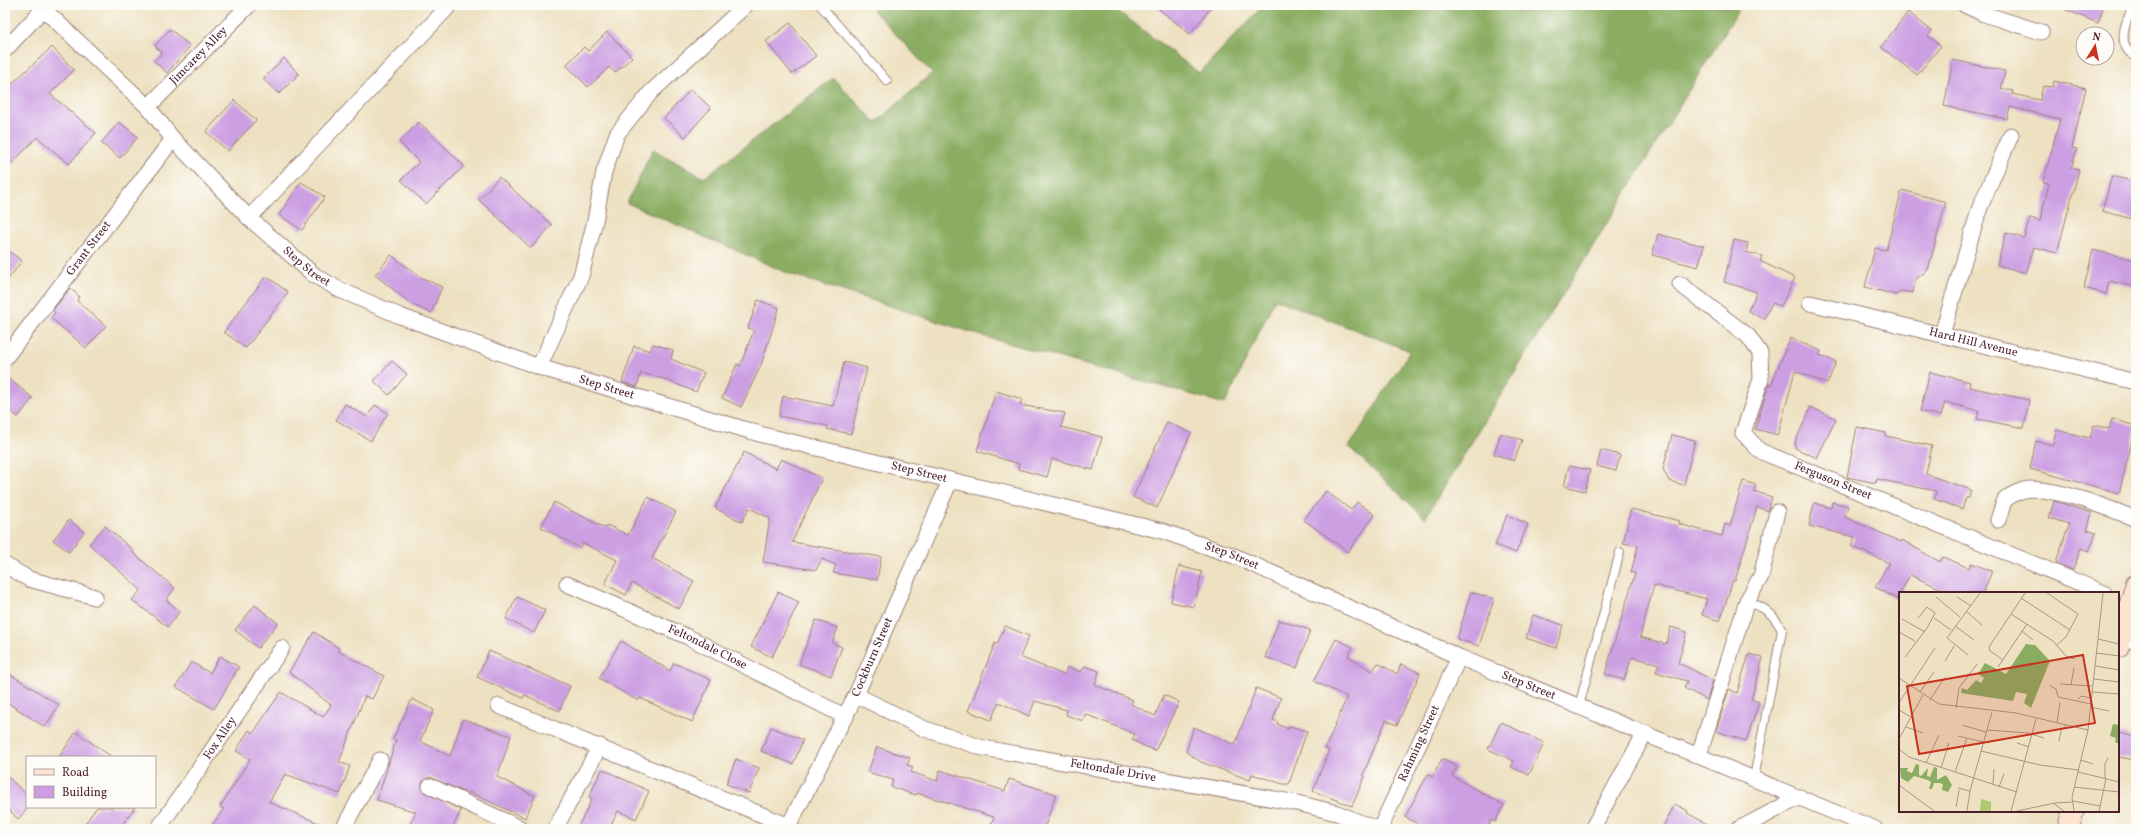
<svg xmlns="http://www.w3.org/2000/svg" width="2141" height="834" font-family="Vollkorn,serif">
<style>
.forest{fill:#8aad62;stroke:#6a6646}
.building{fill:#cc9fe3}
.lines{fill:none;stroke-linecap:round;stroke-linejoin:round}
.service-casing{stroke:#9c8076;stroke-width:10}
.minor-casing{stroke:#9c8076;stroke-width:17}
.secondary-casing{stroke:#9c8076;stroke-width:23}
.service{stroke:#fff;stroke-width:8}
.minor{stroke:#fff;stroke-width:15}
.secondary{stroke:#fde4d1;stroke-width:21}
.labels{text-anchor:middle;dominant-baseline:central;stroke-width:3;stroke-linejoin:round;paint-order:stroke}
.street-label{font-size:12px;fill:#4a1f2b;stroke:#fdfcf7}
.inset-road{fill:none;stroke:#ac9385;stroke-width:1}
.view{fill:#c8321e;fill-opacity:0.15;stroke:#c8321e;stroke-width:2}
.inset-edge{fill:none;stroke:#4a1f2b;stroke-width:2}
</style>
<rect width="100%" height="100%" fill="#fdfcf7"/>
<filter id="ink" filterUnits="userSpaceOnUse"><feTurbulence type="fractalNoise" baseFrequency=".025" numOctaves="2"/><feDisplacementMap in="SourceGraphic" scale="8" xChannelSelector="R" yChannelSelector="G"/><feConvolveMatrix kernelMatrix="1 2 1 2 8 2 1 2 1" color-interpolation-filters="sRGB"/></filter>
<filter id="wash" filterUnits="userSpaceOnUse"><feTurbulence type="fractalNoise" baseFrequency=".012" numOctaves="4" result="noise"/><feDisplacementMap in="SourceGraphic" scale="16" xChannelSelector="R" yChannelSelector="G"/><feGaussianBlur stdDeviation="0.9" result="paint"/><feColorMatrix in="noise" values="0 0 0 0 0 0 0 0 0 0 0 0 0 0 0 0 0 1.4 0 .05"/><feComposite in="paint" operator="in"/></filter>
<g filter="url(#wash)">
<rect width="100%" height="100%" fill="#ede1c1"/>
<path class="forest" d="M878,5H1110L1199,73L1264,5L1741,6L1425,518L1349,447L1410,351L1275,299L1225,404L983,336L790,274L627,203L653,149L704,178L833,78L876,123L932,73L873,10Z"/>
<g id="blocks">
<g class="building">
<path d="M1154,5H1213L1190,34Z"/>
<path d="M2054,5H2104L2098,23Z"/>
<path d="M1908,12L1932,31L1928,36L1941,46L1917,75L1881,47Z"/>
<path d="M790,23L816,56L792,74L766,41Z"/>
<path d="M170,29L190,46L167,73L154,61L162,53L155,46Z"/>
<path d="M607,32L632,57L615,73L609,67L588,87L566,65L584,47L588,51Z"/>
<path d="M52,47L74,70L50,94L96,133L69,164L37,137L5,171V90Z"/>
<path d="M284,58L299,74L279,94L263,79Z"/>
<path d="M1953,60L2005,71L2001,89L2013,91L2012,94L2040,100L2043,86L2053,87L2054,81L2086,88L2072,148L2077,149L2071,168L2079,170L2057,253L2034,247L2026,273L1997,265L2006,233L2024,238L2030,218L2040,221L2049,184L2043,183L2060,119L2010,107L2007,119L1944,106Z"/>
<path d="M691,89L711,108L685,137L664,118Z"/>
<path d="M234,100L256,120L228,151L206,132Z"/>
<path d="M119,122L138,137L120,158L101,143Z"/>
<path d="M419,122L464,166L426,204L401,180L419,162L399,142Z"/>
<path d="M2112,176L2136,182V220L2102,211Z"/>
<path d="M499,177L552,225L531,248L479,200Z"/>
<path d="M301,182L325,197L302,230L279,215Z"/>
<path d="M1902,190L1946,202L1928,270L1915,280L1913,293L1902,291L1896,295L1865,287L1875,248L1886,250Z"/>
<path d="M1658,234L1704,246L1698,267L1652,255Z"/>
<path d="M1734,240L1748,243L1746,252L1762,256L1760,261L1795,278L1781,306L1772,303L1764,319L1748,311L1757,292L1724,282Z"/>
<path d="M5,248L22,261L5,283Z"/>
<path d="M2093,250L2136,260V287L2109,281L2106,294L2084,288Z"/>
<path d="M391,255L420,277L442,287L431,313L413,305L375,275Z"/>
<path d="M266,276L288,292L246,348L224,332Z"/>
<path d="M70,288L79,296L77,301L106,326L86,348L51,318L55,313L53,310Z"/>
<path d="M758,300L779,308L761,365L741,407L722,398L737,364L740,366L754,330L748,328Z"/>
<path d="M1790,338L1821,351L1819,355L1836,362L1827,384L1795,371L1778,435L1755,429L1769,384L1771,385Z"/>
<path d="M653,344L673,350L671,359L704,373L696,392L664,379L641,373L637,387L622,382L634,346L650,351Z"/>
<path d="M392,361L407,374L389,395L374,381Z"/>
<path d="M844,362L867,368L851,434L827,429L828,426L779,416L783,396L833,406Z"/>
<path d="M1930,372L1970,382L1969,387L2029,400L2024,428L1977,419L1979,411L1945,402L1941,416L1920,411Z"/>
<path d="M5,376L33,398L18,417L5,407Z"/>
<path d="M996,391L1022,399L1020,405L1065,413L1061,427L1102,437L1093,470L1052,459L1047,477L1018,469L1019,464L977,451Z"/>
<path d="M345,404L367,417L375,405L388,413L371,441L336,420Z"/>
<path d="M1811,407L1836,419L1817,458L1795,448V442Z"/>
<path d="M2112,419L2136,426L2119,493L2030,469L2036,441L2053,445L2056,430L2090,438L2094,425L2109,429Z"/>
<path d="M1167,422L1191,433L1157,508L1133,497Z"/>
<path d="M1857,427L1886,433V436L1932,446L1926,474L1971,490L1969,498H1966L1962,509L1934,499L1936,491L1877,479L1876,483L1847,477Z"/>
<path d="M1501,433L1522,440L1514,461L1494,454Z"/>
<path d="M1672,435L1695,440L1684,485L1669,481L1663,469Z"/>
<path d="M1601,450L1620,455L1616,471L1597,466Z"/>
<path d="M744,452L776,469L781,459L822,478L792,542L881,557L877,580L833,573L836,565L822,559L816,570L763,562L770,518L749,508L742,522L715,508Z"/>
<path d="M1569,466L1590,470L1585,491L1564,486Z"/>
<path d="M1743,481L1756,485L1754,491L1772,497L1768,511L1757,507L1735,581L1733,580L1720,621L1702,615L1707,599L1654,585L1640,637L1666,644L1671,627L1687,632L1678,663L1713,680L1707,700L1684,688L1687,681L1656,672L1659,664L1632,657L1624,680L1605,674L1635,573L1631,572L1638,546L1623,543L1631,509L1680,521L1679,524L1722,536L1725,524L1730,526Z"/>
<path d="M1326,491L1351,510L1357,502L1375,515L1348,552L1304,520Z"/>
<path d="M648,497L676,512L652,558L694,581L679,609L632,583L626,595L605,584L617,560L583,543L580,548L541,527L554,502L605,528L607,525L628,535Z"/>
<path d="M2054,501L2092,513L2087,530L2096,533L2089,551L2081,548L2073,570L2056,563L2069,524L2049,518Z"/>
<path d="M1832,502L1848,506L1845,517L1901,542L1902,540L1940,562L1943,557L1969,568L1971,563L1992,571L1983,593H1951L1910,575L1897,599L1875,587L1889,563L1851,546L1855,537L1809,526L1814,503L1831,508Z"/>
<path d="M1507,515L1528,524L1516,553L1495,545Z"/>
<path d="M69,520L84,532L69,552L53,540Z"/>
<path d="M105,526L134,551L132,552L175,588L166,600L180,611L168,627L132,600L141,590L89,544Z"/>
<path d="M1179,566L1202,572L1194,607L1171,602Z"/>
<path d="M778,592L799,602L772,657L751,647Z"/>
<path d="M1471,592L1494,599L1479,646L1457,639Z"/>
<path d="M517,597L545,610L534,633L506,619Z"/>
<path d="M255,605L278,623L258,648L235,630Z"/>
<path d="M1533,615L1563,625L1556,648L1526,638Z"/>
<path d="M816,620L838,628L832,643L842,647L831,676L799,664Z"/>
<path d="M1279,620L1310,630L1297,668L1265,657Z"/>
<path d="M1005,626L1029,636L1020,657L1064,675L1067,667L1081,672L1085,666L1099,671L1095,685L1133,700L1131,704L1155,716L1164,695L1179,702L1155,751L1132,740L1135,734L1085,714L1083,721L1066,715L1067,710L1035,701L1029,716L999,702L991,720L968,711L995,643L997,644Z"/>
<path d="M314,632L339,648L338,651L384,676L372,699L365,696L339,762L350,766L340,794L285,774L269,802L332,829H209L224,809L220,807L250,759L236,751L249,730L253,733L281,692L323,717L331,705L289,672Z"/>
<path d="M1336,639L1353,647L1348,656L1372,671L1378,663L1397,674L1401,664L1420,673L1397,725L1386,720L1363,775L1365,776L1352,806L1313,791L1329,750L1325,749L1347,697L1314,681Z"/>
<path d="M621,641L670,671L674,663L711,680L692,722L640,698L638,701L599,678Z"/>
<path d="M489,651L570,686L559,711L525,695L523,698L477,677Z"/>
<path d="M1749,654L1763,658L1751,699L1759,702L1746,741L1716,731L1729,689L1737,693Z"/>
<path d="M220,656L239,667L214,709L176,687L191,662L210,673Z"/>
<path d="M5,671L59,705L45,727L5,701Z"/>
<path d="M1256,688L1281,698L1273,720L1278,722L1277,724L1288,729L1290,726L1307,731L1289,784H1283L1252,774L1250,780L1201,762L1186,752L1194,727L1235,745Z"/>
<path d="M412,699L434,710L420,741L450,756L463,719L511,736L497,777L535,796L525,818L469,792L468,794L430,777L422,783L423,791L461,810L452,829H421L410,824L416,812L377,800L396,740L393,739Z"/>
<path d="M1501,722L1544,743L1529,775L1511,767L1514,761L1488,749Z"/>
<path d="M771,727L803,740L793,764L761,751Z"/>
<path d="M76,732L112,757H59Z"/>
<path d="M2118,733L2136,737V760L2118,757Z"/>
<path d="M877,747L910,758L907,765L913,767L911,772L937,781L940,770L1005,791L1009,779L1056,794L1044,829H1006L991,824L994,817L917,793L916,795L891,787L893,780L868,772Z"/>
<path d="M736,759L759,768L749,793L726,784Z"/>
<path d="M1442,759L1457,767L1452,776L1504,805L1495,822L1491,820L1487,829H1428L1405,817L1428,774L1432,777Z"/>
<path d="M602,769L649,791L636,819L618,811L609,829H577L592,799L589,797Z"/>
<path d="M5,774L27,795V809L18,819L5,806Z"/>
<path d="M1675,804L1688,811L1687,813L1716,829H1662Z"/>
<path d="M97,807H135L119,829H81Z"/>
</g>
</g>
</g>
<g filter="url(#ink)">
<use href="#blocks" fill-opacity="0" stroke="#9c8076" stroke-width="1"/>
<g class="lines">
<g class="service-casing">
<g id="service">
<path d="M820,5L887,81"/>
<path d="M2134,5C2125,22 2115,46 2136,57"/>
<path d="M1747,601C1765,608 1772,612 1782,630L1754,778"/>
<path d="M1579,706L1620,552"/>
</g>
</g>
<g class="minor-casing">
<g id="minor">
<path id="s1" d="M39,5L148,107L173,139L249,218L314,275L338,289L400,316L539,367L763,435L1162,531L1234,556L1459,657L1875,829"/>
<path d="M1965,5L1984,14L2041,32"/>
<path d="M5,50L47,5"/>
<path id="s2" d="M148,107L249,5"/>
<path d="M249,218L450,5"/>
<path id="s3" d="M1680,284L1748,336L1760,353L1761,379L1743,433L1760,451L2104,593"/>
<path id="s4" d="M1810,303L2136,382"/>
<path d="M1942,334L1980,207L2011,135"/>
<path id="s5" d="M5,358L173,139"/>
<path d="M539,367L581,276L595,221L604,172L617,134L651,92L746,5"/>
<path d="M1998,520C2000,515 2002,505 2005,500C2010,495 2023,489 2030,489C2063,490 2106,507 2136,519"/>
<path d="M5,565L29,579L95,597"/>
<path id="s6" d="M567,584L688,637L846,717"/>
<path d="M2121,636L2136,642"/>
<path id="s7" d="M856,695L925,729L983,748L1297,803L1337,813L1376,829"/>
<path d="M499,706L789,826"/>
<path d="M1699,755L1747,601L1761,576L1777,512"/>
<path d="M430,786L522,829"/>
<path id="s8" d="M158,829L282,648"/>
<path d="M343,829L380,760"/>
<path d="M555,829L600,746"/>
<path id="s9" d="M787,829L856,695L950,481"/>
<path id="s10" d="M1380,829L1459,657"/>
<path d="M1592,829L1645,733"/>
<path d="M1739,829L1800,797"/>
</g>
</g>
<g class="secondary-casing">
<g id="secondary">
<path d="M2118,647L2136,585"/>
<path d="M2068,829L2073,811"/>
</g>
</g>
<use href="#service" class="service"/>
<use href="#minor" class="minor"/>
<use href="#secondary" class="secondary"/>
</g>
</g>
<g class="labels">
<g class="street-label">
<text stroke="none"><textPath href="#s2" startOffset="72">Jimcarey Alley</textPath></text>
<text stroke="none"><textPath href="#s5" startOffset="138">Grant Street</textPath></text>
<text stroke="none"><textPath href="#s1" startOffset="375">Step Street</textPath></text>
<text stroke="none"><textPath href="#s4" startOffset="168">Hard Hill Avenue</textPath></text>
<text stroke="none"><textPath href="#s1" startOffset="700">Step Street</textPath></text>
<text stroke="none"><textPath href="#s1" startOffset="1024">Step Street</textPath></text>
<text stroke="none"><textPath href="#s3" startOffset="293">Ferguson Street</textPath></text>
<text stroke="none"><textPath href="#s1" startOffset="1348">Step Street</textPath></text>
<text stroke="none"><textPath href="#s6" startOffset="154">Feltondale Close</textPath></text>
<text stroke="none"><textPath href="#s9" startOffset="192">Cockburn Street</textPath></text>
<text stroke="none"><textPath href="#s1" startOffset="1672">Step Street</textPath></text>
<text stroke="none"><textPath href="#s8" startOffset="110">Fox Alley</textPath></text>
<text stroke="none"><textPath href="#s10" startOffset="94">Rahming Street</textPath></text>
<text stroke="none"><textPath href="#s7" startOffset="270">Feltondale Drive</textPath></text>
</g>
</g>
<g transform="translate(1899 592)">
<rect width="220" height="220" fill="#ede1c1"/>
<path d="M82,207L92,210V219H81Z" fill="#aec96f"/>
<path d="M127,52L136,53L151,69L132,116L125,111L128,102L117,100L114,109L62,101L63,96L68,98L77,88L82,91L85,86L79,82L86,71L107,82ZM214,132L220,133V152L216,150L217,146L211,144ZM17,172L20,173V183L22,184L29,176L28,184L31,185L35,175L38,176V188L47,183L53,193L49,200L43,198L44,192L41,191H35L33,197H30L32,190L29,188L15,184L9,190L2,186L1,176H9L8,179L13,181Z" fill="#8aad62"/>
<path class="inset-road" d="M148,1L179,22L167,45L158,53M37,5L61,25M58,5L72,14M122,6L171,38M68,20L83,33M112,22L154,49L167,64L176,67M35,26L52,38M3,27L26,40M56,34L75,48M123,39L134,48M0,40L16,49M199,47L220,52M197,61L220,64M69,63L48,46L81,1M6,65L28,36L36,21L28,15L19,26M104,68L91,59L90,55L126,1M46,69L55,54M196,74L220,78M99,75L128,32M0,86L40,112L117,121L189,138M195,87L220,90M161,92L193,94M150,93L157,97L159,105L192,112M172,93L175,76M21,100L35,80M193,100L220,102M179,107L182,104L192,106M31,108L46,85M1,109L36,56M191,115L210,119M57,116L60,96L78,72M0,118L12,125M158,131L161,110M63,133L87,140M7,135L24,141M88,138L129,141L145,146M59,144L84,150M0,147L24,103M160,149L162,139L167,133M118,151L130,155M0,157L10,165L118,200M82,159L141,173L179,178M182,168L194,172M27,171L40,143M42,176L50,151M56,180L68,146M179,180L220,190M206,187V172L209,166M0,193L35,219M94,193L95,177M100,195L105,182M175,195L220,200M59,196L71,199M174,209L201,214M154,211L165,219M57,215L60,198M68,219L71,199L93,120M112,219L137,127M118,219L156,211L173,210M175,219L173,205L189,138L204,1M200,219L207,187"/>
<path class="view" d="M184,63L196,131L20,162L8,94Z"/>
<rect width="220" height="220" class="inset-edge"/>
</g>
<rect width="2141" height="834" fill="none" stroke="#fdfcf7" stroke-width="20"/>
<rect x="26" y="756" width="130" height="52" fill="#fdfcf7" stroke="#b5a4a5"/>
<rect x="34" y="769" width="20" height="6" fill="#fde4d1" stroke="#b5a4a5"/>
<text x="62" y="776" font-size="12" fill="#4a1f2b">Road</text>
<rect x="34" y="786" width="20" height="12" fill="#cc9fe3" stroke="#b5a4a5"/>
<text x="62" y="796" font-size="12" fill="#4a1f2b">Building</text>
<g transform="translate(2095 46) rotate(10)"><circle r="19" fill="#fdfcf7" stroke="#b5a4a5"/>
<path d="M0-3L7 15L0 10L-7 15Z" fill="#c8321e"/>
<text y="-6" font-size="11" font-weight="bold" text-anchor="middle" fill="#4a1f2b">N</text>
</g>
</svg>
